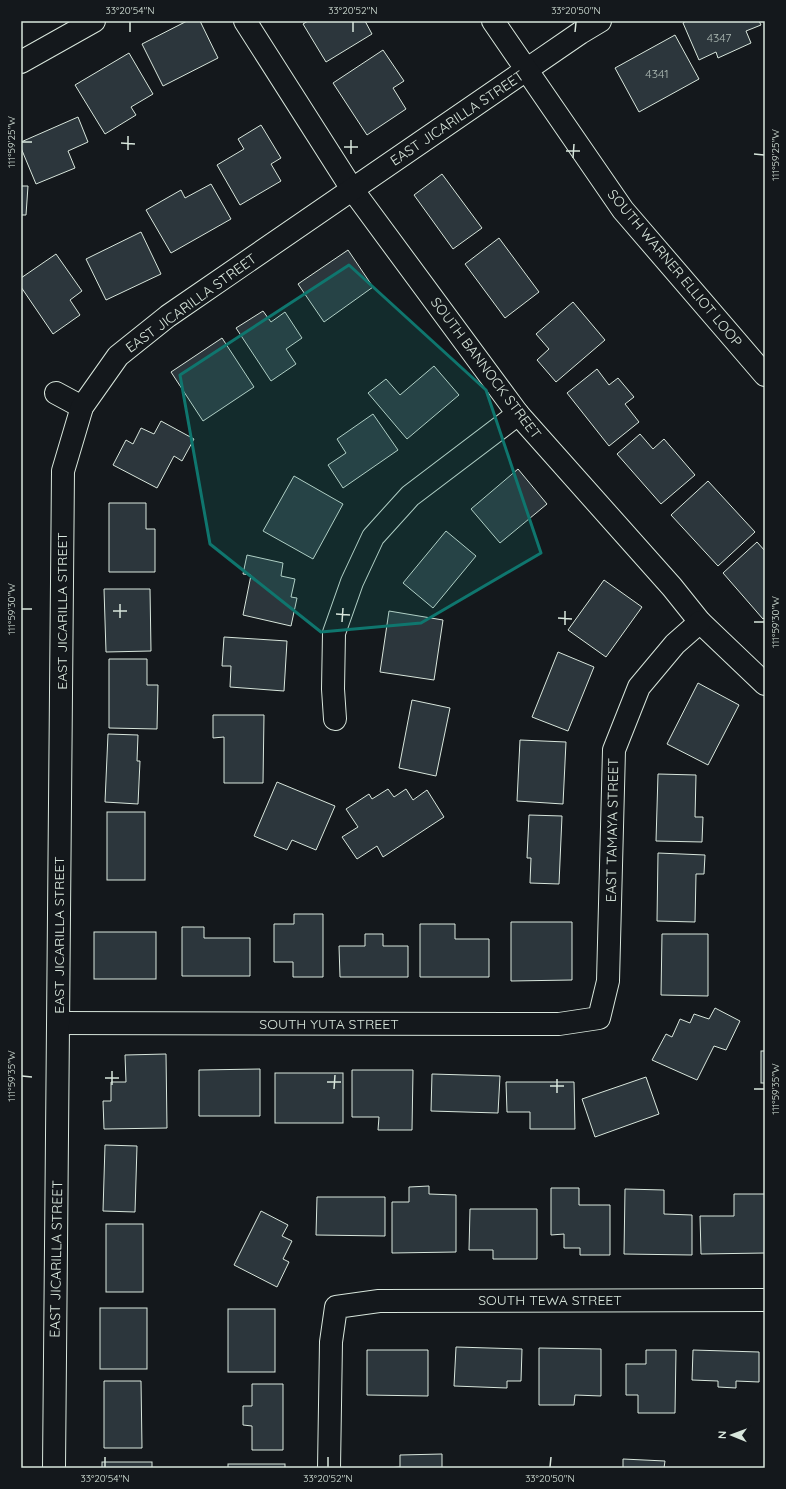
<svg xmlns="http://www.w3.org/2000/svg" width="786" height="1489" font-family="Quicksand,sans-serif">
<style>
.building{fill:#2c363c;stroke:#d8e6dc}
.lines{fill:none;stroke-linecap:round;stroke-linejoin:round}
.street-casing{stroke:#d8e6dc;stroke-width:24}
.secondary-casing{stroke:#d8e6dc;stroke-width:24}
.street{stroke:#14181c;stroke-width:22}
.secondary{stroke:#14181c;stroke-width:22}
.marked{fill:#0f766e;fill-opacity:0.2;stroke:#0f766e;stroke-width:3;stroke-linejoin:round}
.ticks{fill:none;stroke:#d8e6dc;stroke-width:1.5}
.labels{text-anchor:middle;dominant-baseline:central;stroke-width:3;stroke-linejoin:round;paint-order:stroke}
.number-label{font-size:12px;fill:#adbab4}
.street-label{font-size:14px;fill:#d8e6dc;stroke:#14181c}
.neatline{fill:none;stroke:#d8e6dc;stroke-width:1.5}
.ticks-label{font-size:10px;text-anchor:middle;fill:#d8e6dc}
</style>
<rect width="100%" height="100%" fill="#14181c"/>
<g class="building">
<path d="M187,21H200L218,58L163,86L142,44Z"/>
<path d="M308,21H365L372,34L326,62L303,24Z"/>
<path d="M686,21H759L761,25L746,31L751,43L718,58L716,52L699,60L683,23Z"/>
<path d="M675,35L699,79L639,112L615,68Z"/>
<path d="M383,50L404,81L393,88L406,109L367,135L333,83Z"/>
<path d="M129,53L153,94L131,107L136,115L105,134L75,85Z"/>
<path d="M78,117L88,142L68,151L75,168L36,184L21,148V142Z"/>
<path d="M261,125L281,158L271,164L281,181L240,205L217,165L244,149L238,139Z"/>
<path d="M442,174L482,228L453,249L414,195Z"/>
<path d="M211,184L231,219L171,253L146,210L181,190L185,198Z"/>
<path d="M21,186H28L26,215H21Z"/>
<path d="M141,232L161,274L106,300L86,259Z"/>
<path d="M499,238L539,292L505,318L465,264Z"/>
<path d="M348,250L373,287L324,322L298,284Z"/>
<path d="M56,254L82,291L70,300L80,315L53,334L21,287V278Z"/>
<path d="M573,302L605,340L556,382L537,360L549,349L536,334Z"/>
<path d="M263,311L271,322L285,312L302,338L286,349L296,364L271,381L236,328Z"/>
<path d="M222,338L254,387L203,421L171,372Z"/>
<path d="M434,366L459,395L407,439L368,393L386,379L400,395Z"/>
<path d="M597,369L609,385L618,378L634,397L625,404L639,422L609,446L567,393Z"/>
<path d="M373,414L398,450L343,488L328,465L346,453L337,439Z"/>
<path d="M161,421L194,439L182,461L174,456L157,488L113,465L126,440L133,444L141,428L154,434Z"/>
<path d="M640,434L653,449L664,439L695,475L661,504L617,454Z"/>
<path d="M518,469L547,504L500,543L471,509Z"/>
<path d="M294,476L343,504L313,559L263,531Z"/>
<path d="M708,481L755,532L718,566L671,515Z"/>
<path d="M109,503H146V529H155V572H109Z"/>
<path d="M446,531L476,556L433,608L403,583Z"/>
<path d="M757,542L765,551V617L763,619L723,573Z"/>
<path d="M247,555L283,563L281,576L295,579L291,597L297,598L291,626L243,615L251,575L243,574Z"/>
<path d="M604,580L642,607L606,657L568,630Z"/>
<path d="M104,589H150L151,651L106,652Z"/>
<path d="M389,611L443,620L434,680L380,672Z"/>
<path d="M224,637L287,641L284,691L230,687L231,666H222Z"/>
<path d="M558,652L594,667L568,731L532,717Z"/>
<path d="M109,659H147V685H158L157,729L109,728Z"/>
<path d="M698,683L739,705L708,765L667,744Z"/>
<path d="M412,700L450,708L436,776L399,768Z"/>
<path d="M213,715H264L263,783H224V737L213,738Z"/>
<path d="M108,734L138,735L137,761H140L138,804L105,802Z"/>
<path d="M520,740L566,742L563,804L517,801Z"/>
<path d="M658,774L696,775L695,817H703L702,842L656,841Z"/>
<path d="M277,782L335,806L316,850L292,840L287,850L254,836Z"/>
<path d="M388,789L394,797L406,789L413,800L427,790L444,817L383,857L377,846L357,859L342,837L358,827L346,809L369,794L372,799Z"/>
<rect x="107" y="812" width="38" height="68"/>
<path d="M529,815L562,816L559,884L530,883L531,858H527Z"/>
<path d="M658,853L705,855L704,874H696L695,922L657,921Z"/>
<path d="M294,914H323V977H293V962H274V924H294Z"/>
<path d="M511,922H572V980L511,981Z"/>
<path d="M420,924H455V939H489V977H420Z"/>
<path d="M182,927H204V938H250V976H182Z"/>
<rect x="94" y="932" width="62" height="47"/>
<path d="M365,934H383V946H408V977H340L339,946H365Z"/>
<path d="M662,934H708V996L661,995Z"/>
<path d="M715,1008L740,1021L726,1050L714,1046L697,1080L652,1060L666,1034L672,1037L680,1019L690,1023L694,1014L709,1019Z"/>
<rect x="761" y="1051" width="4" height="32"/>
<path d="M166,1054L167,1128L104,1129L103,1101H111V1082H126L125,1055Z"/>
<path d="M260,1069V1116H199V1070Z"/>
<path d="M352,1070H413L412,1130H378L379,1117H352Z"/>
<rect x="275" y="1073" width="68" height="50"/>
<path d="M432,1074L500,1076L498,1113L431,1111Z"/>
<path d="M646,1077L659,1114L595,1137L582,1099Z"/>
<path d="M506,1082H574L575,1129H530V1112H507Z"/>
<path d="M105,1145L137,1146L135,1212L103,1211Z"/>
<path d="M429,1186V1194L456,1195V1252L392,1253V1202H409V1187Z"/>
<path d="M551,1188H579V1205H610V1255H580V1248H564V1234L551,1235Z"/>
<path d="M625,1189L664,1190V1214L692,1215V1255L624,1254Z"/>
<path d="M734,1194H765V1253L701,1254L700,1216H734Z"/>
<path d="M317,1197H385V1236L316,1235Z"/>
<path d="M470,1209H537V1259H493V1250H469Z"/>
<path d="M261,1211L288,1225L282,1236L292,1241L283,1259L289,1262L277,1287L234,1265Z"/>
<rect x="106" y="1224" width="37" height="68"/>
<rect x="100" y="1308" width="47" height="61"/>
<rect x="228" y="1309" width="47" height="63"/>
<path d="M456,1347L522,1349L521,1381H507V1388L454,1386Z"/>
<path d="M539,1348L601,1349V1396L575,1395L574,1405H539Z"/>
<path d="M367,1350H428V1396L367,1395Z"/>
<path d="M646,1350H676L675,1413H638V1395H626V1364H646Z"/>
<path d="M693,1350L759,1352V1382L736,1381V1388L718,1387V1381L692,1380Z"/>
<path d="M104,1381H141L142,1448H104Z"/>
<path d="M252,1384H283V1450H252V1426L243,1425V1406H252Z"/>
<path d="M442,1454V1468H387L400,1467V1455Z"/>
<path d="M623,1459L665,1461L664,1468H623Z"/>
<rect x="102" y="1462" width="50" height="6"/>
<rect x="228" y="1464" width="57" height="4"/>
</g>
<g class="lines">
<g class="street-casing">
<g id="street">
<path d="M245,21L352,189L518,414L672,587L700,622L765,684"/>
<path d="M21,62L94,21"/>
<path d="M56,393L82,407"/>
<path d="M335,719L333,689L334,633L352,582L373,537L410,496L518,414"/>
<path d="M59,1023L559,1024L599,1018L608,981L614,750L639,687L675,644L700,622"/>
<path d="M54,1468L63,471L82,407L118,356L168,316L580,33L600,21"/>
<path d="M329,1468L331,1342L336,1307L379,1301L765,1300"/>
</g>
</g>
<g class="secondary-casing">
<path id="secondary" d="M493,21L623,210L765,375"/>
</g>
<use href="#street" class="street"/>
<use href="#secondary" class="secondary"/>
</g>
<path class="marked" d="M349,265L486,390L541,553L421,623L321,632L210,544L180,375Z"/>
<path class="ticks" d="M130,32V22M353,32V22M575,32L576,22M22,142H32M121,143L135,144M344,147H358M128,150V136M566,151H580M351,154V140M754,154L764,155M573,158L574,144M22,609H32M113,611H127M336,614L350,615M120,618V604M558,618L572,619M342,622L343,608M754,622H764M565,625V611M22,1076L32,1077M105,1078H119M327,1082H341M112,1085V1071M550,1086H564M334,1089L335,1075M754,1089H764M557,1093V1079M105,1467V1457M328,1467V1457M550,1467L551,1457"/>
<g class="labels">
<g class="number-label">
<text x="719" y="37">4347</text>
<text x="657" y="73">4341</text>
</g>
<g class="street-label">
<text transform="translate(457 118) rotate(-34)">EAST JICARILLA STREET</text>
<text transform="translate(675 268) rotate(50)">SOUTH WARNER ELLIOT LOOP</text>
<text transform="translate(191 303) rotate(-36)">EAST JICARILLA STREET</text>
<text transform="translate(486 368) rotate(53)">SOUTH BANNOCK STREET</text>
<text transform="translate(62 611) rotate(-90)">EAST JICARILLA STREET</text>
<text transform="translate(612 830) rotate(-89)">EAST TAMAYA STREET</text>
<text transform="translate(59 935) rotate(-90)">EAST JICARILLA STREET</text>
<text x="329" y="1024">SOUTH YUTA STREET</text>
<text transform="translate(56 1259) rotate(-89)">EAST JICARILLA STREET</text>
<text x="550" y="1300">SOUTH TEWA STREET</text>
</g>
</g>
<rect width="786" height="1489" fill="none" stroke="#14181c" stroke-width="44"/>
<g transform="translate(732 1435) rotate(271)" stroke="#14181c" stroke-width="3" paint-order="stroke">
<path d="M0-3L7 15L0 10L-7 15Z" fill="#d8e6dc"/>
<text y="-6" font-size="11" font-weight="bold" text-anchor="middle" fill="#d8e6dc">N</text>
</g>
<rect x="22" y="22" width="742" height="1445" class="neatline"/>
<g class="ticks-label">
<text x="130" y="14">33°20'54"N</text>
<text x="353" y="14">33°20'52"N</text>
<text x="576" y="14">33°20'50"N</text>
<text transform="translate(11 142) rotate(-90)" y="4">111°59'25"W</text>
<text transform="translate(775 155) rotate(-90)" y="4">111°59'25"W</text>
<text transform="translate(11 609) rotate(-90)" y="4">111°59'30"W</text>
<text transform="translate(775 622) rotate(-90)" y="4">111°59'30"W</text>
<text transform="translate(11 1076) rotate(-90)" y="4">111°59'35"W</text>
<text transform="translate(775 1089) rotate(-90)" y="4">111°59'35"W</text>
<text x="105" y="1482">33°20'54"N</text>
<text x="328" y="1482">33°20'52"N</text>
<text x="550" y="1482">33°20'50"N</text>
</g>
</svg>
